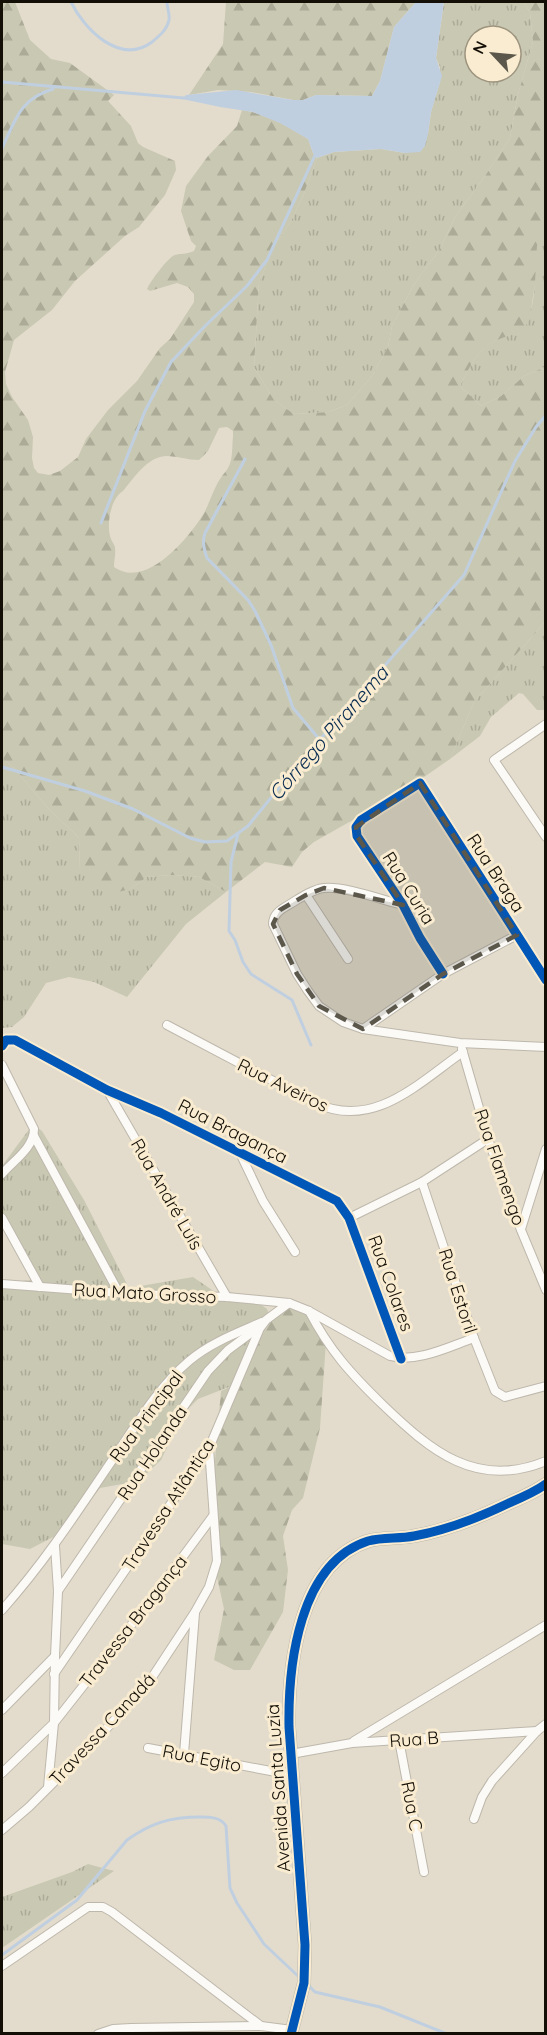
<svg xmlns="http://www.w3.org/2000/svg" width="547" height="2035" font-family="Quicksand,sans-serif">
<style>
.grass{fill:url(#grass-tufts);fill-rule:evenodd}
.forest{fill:url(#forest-firs);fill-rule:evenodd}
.water{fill:#c0cfe0}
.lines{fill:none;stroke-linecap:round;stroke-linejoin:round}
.stream{stroke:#c0cfe0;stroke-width:3}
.street-casing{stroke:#beb8ac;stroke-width:10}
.secondary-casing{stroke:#beb8ac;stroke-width:14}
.street{stroke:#fbfaf7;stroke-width:8}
.secondary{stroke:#fbfaf7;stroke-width:12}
.cycleway-casing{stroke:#f9ecd0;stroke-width:13}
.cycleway{stroke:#0057b8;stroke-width:9}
.marked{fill:#5c574b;fill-opacity:0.2;stroke:#5c574b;stroke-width:4.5;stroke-dasharray:12 8;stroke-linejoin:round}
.labels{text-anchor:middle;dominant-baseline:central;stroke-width:6;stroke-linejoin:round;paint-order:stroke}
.street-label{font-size:18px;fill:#140f06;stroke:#f9ecd0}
.water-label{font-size:20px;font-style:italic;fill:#062950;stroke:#f9ecd0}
</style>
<defs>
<pattern id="grass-tufts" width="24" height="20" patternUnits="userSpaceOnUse" patternTransform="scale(1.5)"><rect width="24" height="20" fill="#c9c8b3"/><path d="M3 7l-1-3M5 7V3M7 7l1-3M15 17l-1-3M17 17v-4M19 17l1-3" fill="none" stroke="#acab98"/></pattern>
<pattern id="forest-firs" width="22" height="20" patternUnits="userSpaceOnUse" patternTransform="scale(1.5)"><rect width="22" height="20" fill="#c9c8b3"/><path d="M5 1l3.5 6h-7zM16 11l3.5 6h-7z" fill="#acab98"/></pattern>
</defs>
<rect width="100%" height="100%" fill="#e3dccc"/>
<g class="grass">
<path d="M444,2H524L530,13L533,42L518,94L510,138L485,176L455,217L440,249L413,286L392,326L388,347L372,376L347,405L328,412L294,414L274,400L254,367L259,282L274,246L291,221L303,196L317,158L334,152L366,150L381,149L405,153L428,134L431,112L440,82V67L436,58ZM475,36H511V72H475Z"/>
<path d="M545,224V367L524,376L501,396L481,406L460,386C476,354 483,340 520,333C541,303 531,278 537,246C538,239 543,231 545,224Z"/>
<path d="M545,622V710H537L523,694L519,693L491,717L480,736L450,759L474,702Z"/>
<path d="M2,758L15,769L45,805L79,838L80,871L130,889L147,877L171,875L199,877L226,892L186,924L127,997L94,982L69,977L46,983L24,1017L12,1027L2,1028Z"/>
<path d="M33,1124L42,1131L84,1200L129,1288L193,1277L215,1292L236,1293L252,1298L267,1309L271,1320L234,1385L198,1399L184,1413L161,1460L139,1481L100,1488L65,1531L30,1549L2,1544V1283L41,1279L2,1220V1166Z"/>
<path d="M88,1864L114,1871L2,1948V1897L72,1872Z"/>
</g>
<g class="forest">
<path d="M2,2H15L30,40L51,59L70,63L114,95L108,101L131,126L138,143L143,147L175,161L176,170L165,195L139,227L125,236L75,281L52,310L14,340L5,372L6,384L12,397L28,420L33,437L32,458L34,468L38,473L49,475L60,471L78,457L86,439L108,410L137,381L160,348L170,339L194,302V294L188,287L177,283L150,291L147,289C149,283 169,256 175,255C182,253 184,255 194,251L196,246L191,241L181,211L186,186L208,156L237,126L242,110C265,113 288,126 308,139L313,153L317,158L303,196L291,221L274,246L259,282L254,367L274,400L294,414L328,412L347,405L372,376L388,347L392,326L413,286L440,249L455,217L485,176L510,138L518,94L533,42L530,13L524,2H545L546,224L537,246L535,282L530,319L521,333C483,340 476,354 460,386L481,406L501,396L524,376L545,367V622L474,702L450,759L404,791L314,842L302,852L292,867L265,862L226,892L199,877L171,875L147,877L130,889L106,895L80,871L79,838L45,805L15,769L2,758ZM227,427L233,431V436C232,445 233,460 228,468C226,472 222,475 220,479C213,490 210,502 204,513C189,538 146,590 114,567C114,561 116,553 115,548C115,545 112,542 111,539C106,526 110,499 123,491C134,478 147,457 166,456C177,456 188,460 199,460L208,451L219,428Z"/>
<path d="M226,2H416L394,27L380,81L372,96L316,95L303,100H293L251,92L218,90L189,95L223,44Z"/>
<path d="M286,1307L305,1314L318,1326L326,1342L320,1428L303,1498L292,1510L283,1536L288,1570L283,1612L250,1670H234L214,1660L224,1609L213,1559L211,1505L221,1391L234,1385L271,1320Z"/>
</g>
<path class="water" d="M416,2H444L436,58L442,76L431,112L428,134L425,146L420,152L405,153L381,149L334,152L317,158L313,153L308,139L280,123L253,112L220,107L182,99L186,95L236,90L293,100H303L316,95L372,96L380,81L394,27Z"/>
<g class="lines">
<g class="stream">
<path d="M71,2C84,29 120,66 152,42C159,36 167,30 169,20C170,14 167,8 167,2"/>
<path d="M2,82L184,98"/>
<path d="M2,148C16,119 20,99 53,89"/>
<path d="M245,459L205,533C202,542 204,549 207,558L248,600L255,611L271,645L293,708L320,740"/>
<path d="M101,523L145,411L171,362L205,326L247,286L267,260L316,153"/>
<path d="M2,767L85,791L133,809L190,838L205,842L227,841L248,826L296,767L464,575L515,461L536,427L546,415"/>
<path d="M238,834L231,862L229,931L235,940L243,962L251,974L292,1000L311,1045"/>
<path d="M2,1955L77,1900L127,1840C151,1823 170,1817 200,1817C209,1817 221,1817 226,1826L230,1888L237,1903L264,1944L299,1977"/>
<path d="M308,1985L315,1992L380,2007L447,2034"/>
</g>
<g class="street-casing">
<g id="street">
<path d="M546,724L494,760L546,837"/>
<path d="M306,895L348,959"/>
<path d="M403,905C382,900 345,886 324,888C313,889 300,898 290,904C282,909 273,913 273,924L297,974L308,991L319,1006L343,1022L363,1029L460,1043L546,1047"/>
<path d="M443,974L420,938L403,905L357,836L356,827L361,820L420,783L546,980"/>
<path d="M167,1025L315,1103C374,1130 417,1084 463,1052"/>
<path d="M363,1029L443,974L517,935"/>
<path d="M2,1046L6,1040H15L107,1090L161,1113L337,1201L349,1218L401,1359"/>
<path d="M462,1049L488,1139L521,1230L546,1290"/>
<path d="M2,1065L34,1129C34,1148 13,1161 2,1174"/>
<path d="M107,1090L227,1297"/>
<path d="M34,1136L119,1293"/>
<path d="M241,1155L263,1201L295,1252"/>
<path d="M422,1182L474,1338L495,1391L505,1397L546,1386"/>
<path d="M2,1218L40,1287"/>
<path d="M349,1218L422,1182L488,1139"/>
<path d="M521,1229L546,1149"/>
<path d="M2,1284L133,1294L227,1297L289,1303L309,1311L390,1356C417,1363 448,1347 474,1338"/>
<path d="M309,1311C330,1351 351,1374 383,1405C430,1450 476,1490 546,1461"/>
<path d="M58,1591L208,1371L228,1350L255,1330"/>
<path d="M2,1610C44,1563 78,1511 113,1459C136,1425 158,1387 189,1361C210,1343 237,1333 262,1322"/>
<path d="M54,1674L209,1448L260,1328L266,1320L289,1303"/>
<path d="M2,1710L55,1656"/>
<path d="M399,1740L424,1872"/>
<path d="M354,1741L546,1625"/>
<path d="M148,1748L292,1775"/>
<path d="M184,1754L195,1613"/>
<path d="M291,1754L352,1743L537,1731"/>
<path d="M2,1773L54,1723L147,1605L213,1516"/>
<path d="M48,1787L54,1723L55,1656L58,1591L55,1546"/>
<path d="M474,1819L482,1797L492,1781L537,1731L546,1724"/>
<path d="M2,1830L29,1807L97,1739L149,1682L195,1612L209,1587L217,1561L209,1448"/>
<path d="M2,1966L88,1907H103L112,1912L261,2026"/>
<path d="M98,2034L113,2029L131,2028L261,2026L292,2030"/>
</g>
</g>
<g class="secondary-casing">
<path id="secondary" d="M291,2034L304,1983L305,1945L289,1727C288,1665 299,1563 368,1541C383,1537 399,1539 414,1536C448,1530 478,1518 509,1503C521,1498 535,1492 546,1484"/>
</g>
<use href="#street" class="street"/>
<use href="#secondary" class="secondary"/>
<g class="cycleway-casing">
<g id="cycleway">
<path d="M443,974L420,938L403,905L357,836L356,827L361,820L420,783L546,980"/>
<path d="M2,1046L6,1040H15L107,1090L161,1113L337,1201L349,1218L401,1359"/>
<path d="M291,2034L304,1983L305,1945L289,1727C288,1665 299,1563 368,1541C383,1537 399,1539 414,1536C448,1530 478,1518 509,1503C521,1498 535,1492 546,1484"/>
</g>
</g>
<use href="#cycleway" class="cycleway"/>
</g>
<path class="marked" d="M420,783L517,935L443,974L363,1029L319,1006L297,974L273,924L280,910L306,895L324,888L403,905L357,836L356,827Z"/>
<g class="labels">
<g class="street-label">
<text transform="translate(496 873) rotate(57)">Rua Braga</text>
<text transform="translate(409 888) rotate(58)">Rua Curia</text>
<text transform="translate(283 1085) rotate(26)">Rua Aveiros</text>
<text transform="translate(233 1131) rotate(27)">Rua Bragança</text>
<text transform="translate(500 1167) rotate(71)">Rua Flamengo</text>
<text transform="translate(167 1194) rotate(60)">Rua André Luís</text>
<text transform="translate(391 1283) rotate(70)">Rua Colares</text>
<text transform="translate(458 1291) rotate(72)">Rua Estoril</text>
<text transform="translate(145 1293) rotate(3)">Rua Mato Grosso</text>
<text transform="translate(146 1416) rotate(-53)">Rua Principal</text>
<text transform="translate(152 1453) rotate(-56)">Rua Holanda</text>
<text transform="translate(168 1505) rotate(-57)">Travessa Atlântica</text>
<text transform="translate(133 1621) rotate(-52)">Travessa Bragança</text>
<text transform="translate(102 1729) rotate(-47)">Travessa Canadá</text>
<text transform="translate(414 1739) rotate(-4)">Rua B</text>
<text transform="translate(202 1758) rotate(11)">Rua Egito</text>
<text transform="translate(278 1788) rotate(-94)">Avenida Santa Luzia</text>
<text transform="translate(412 1806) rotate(79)">Rua C</text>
</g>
<g class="water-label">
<text transform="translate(328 733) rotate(-49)">Córrego Piranema</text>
</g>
</g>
<rect width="547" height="2035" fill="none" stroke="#140f06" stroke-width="6"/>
<g transform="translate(493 54) rotate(296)"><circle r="28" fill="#f9ecd0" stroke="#9d947f" stroke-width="1.5"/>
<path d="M0-4.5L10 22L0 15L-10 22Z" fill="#5c574b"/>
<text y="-9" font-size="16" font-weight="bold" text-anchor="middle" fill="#140f06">N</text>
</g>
</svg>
